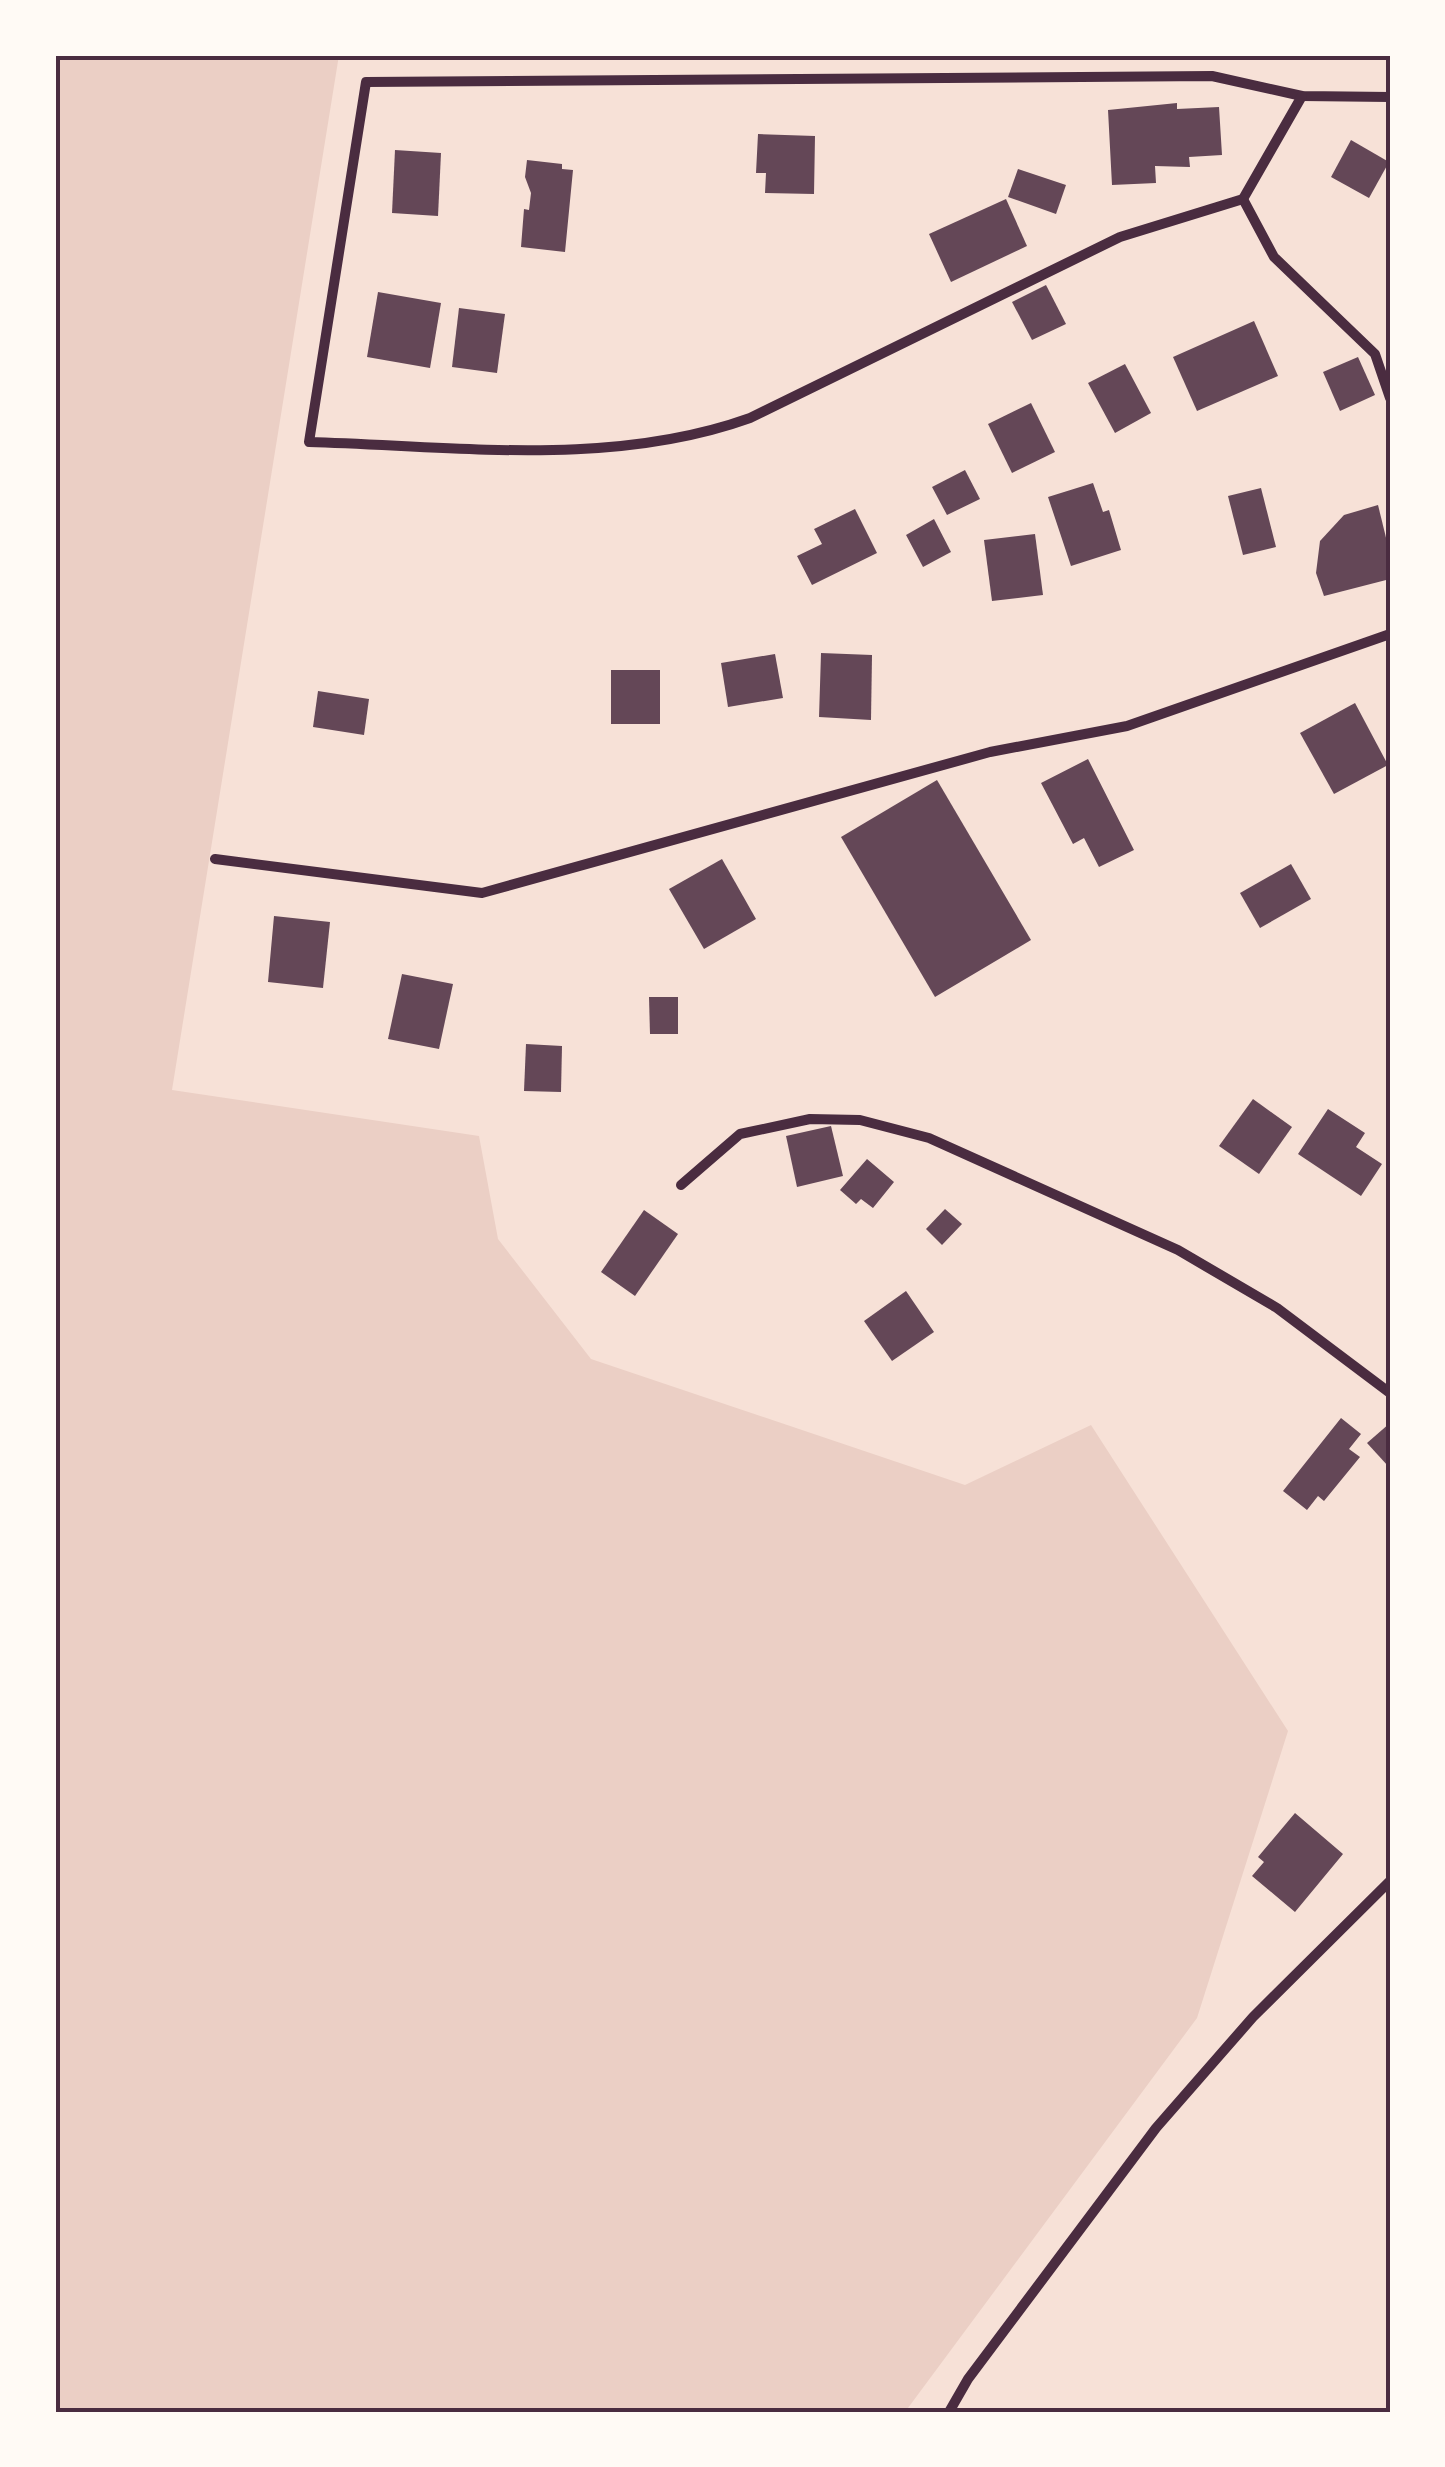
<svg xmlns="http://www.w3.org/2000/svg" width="1445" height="2467" font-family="'PT Serif',serif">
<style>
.green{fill:#ebcfc5}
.building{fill:#644757}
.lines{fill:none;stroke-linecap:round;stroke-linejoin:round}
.minor{stroke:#4a2c40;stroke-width:10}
.neatline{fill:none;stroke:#4a2c40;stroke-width:4}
</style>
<rect width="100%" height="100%" fill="#f7e1d7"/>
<path class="green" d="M55,55H339L172,1090L479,1136L498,1239L591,1359L965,1485L1091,1425L1288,1731L1197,2018L905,2412H55Z"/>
<g class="building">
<path d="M1177,103V109L1219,107L1222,155L1189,157L1190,167L1155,166L1156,183L1112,185L1108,110Z"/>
<path d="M758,134L815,136L814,194L765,193L766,173H756Z"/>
<path d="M1351,140L1389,162L1369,198L1331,177Z"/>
<path d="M395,150L441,153L438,216L392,213Z"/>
<path d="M527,160L562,164V169L573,170L565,252L521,247L524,209L529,210L531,193L525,177Z"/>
<path d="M1018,169L1066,185L1056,214L1008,197Z"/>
<path d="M1006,199L1027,246L951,282L929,234Z"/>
<path d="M1046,285L1066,324L1032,340L1012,302Z"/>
<path d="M378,292L441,303L430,368L367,357Z"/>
<path d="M459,308L505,314L497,373L452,367Z"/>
<path d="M1254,321L1278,376L1197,411L1173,357Z"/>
<path d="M1358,357L1375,395L1340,411L1323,372Z"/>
<path d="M1125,364L1151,413L1115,433L1088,383Z"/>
<path d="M1031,403L1055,452L1012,473L988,424Z"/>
<path d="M965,470L980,499L947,515L932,487Z"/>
<path d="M1093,483L1103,512L1109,510L1121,550L1071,566L1048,497Z"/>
<path d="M1261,488L1276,547L1243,555L1228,496Z"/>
<path d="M1378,505L1390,554V579L1324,596L1316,573L1320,541L1344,515Z"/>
<path d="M855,509L877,553L812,585L797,556L822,544L814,529Z"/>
<path d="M934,519L951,552L923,567L906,535Z"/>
<path d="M1035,534L1043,595L992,601L984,540Z"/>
<path d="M821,653L872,655L871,720L819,717Z"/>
<path d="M775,654L783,698L728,707L721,663Z"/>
<rect x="611" y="670" width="49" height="54"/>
<path d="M318,691L369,699L364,735L313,727Z"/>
<path d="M1355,703L1388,765L1334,794L1300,733Z"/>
<path d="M1088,759L1134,850L1099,867L1084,838L1073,844L1041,783Z"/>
<path d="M937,780L1031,940L935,997L841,837Z"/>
<path d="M722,859L756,919L704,949L669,889Z"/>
<path d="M1291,864L1311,899L1260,928L1240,893Z"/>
<path d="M274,916L330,922L323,988L268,982Z"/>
<path d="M402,974L453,984L439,1049L388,1039Z"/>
<path d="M649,997H678V1034H650Z"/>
<path d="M526,1044L562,1046L561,1092L524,1091Z"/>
<path d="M1253,1099L1292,1127L1259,1174L1219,1146Z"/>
<path d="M1328,1109L1365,1133L1356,1147L1382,1164L1361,1196L1298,1154Z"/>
<path d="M831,1126L843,1176L797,1187L786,1136Z"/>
<path d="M867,1159L894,1182L873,1208L861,1199L856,1204L840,1190Z"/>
<path d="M945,1209L962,1224L942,1245L926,1229Z"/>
<path d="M644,1210L678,1234L635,1296L601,1272Z"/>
<path d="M906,1291L934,1332L892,1361L864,1321Z"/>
<path d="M1341,1418L1361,1434L1349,1449L1360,1457L1324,1501L1318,1496L1307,1510L1283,1491Z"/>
<path d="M1390,1423V1464L1388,1466L1367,1443Z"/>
<path d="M1295,1813L1343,1854L1295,1912L1252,1876L1264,1862L1258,1857Z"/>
</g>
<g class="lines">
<g class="minor">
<path d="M1243,199L1120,237L750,418C611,468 455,446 309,442L366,82L1212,76L1302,96L1390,97"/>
<path d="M1243,199L1274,257L1375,354L1390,398"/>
<path d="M1243,199L1302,96"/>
<path d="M215,859L482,893L990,752L1127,726L1390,634"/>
<path d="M681,1185L740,1134L810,1119L860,1120L929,1138L1178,1250L1277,1308L1390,1393"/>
<path d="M949,2412L968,2379L1156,2128L1253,2017L1390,1881"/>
</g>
</g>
<rect width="1445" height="2467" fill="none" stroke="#fffaf5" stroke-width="115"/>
<rect x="58" y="58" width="1330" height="2352" class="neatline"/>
</svg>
